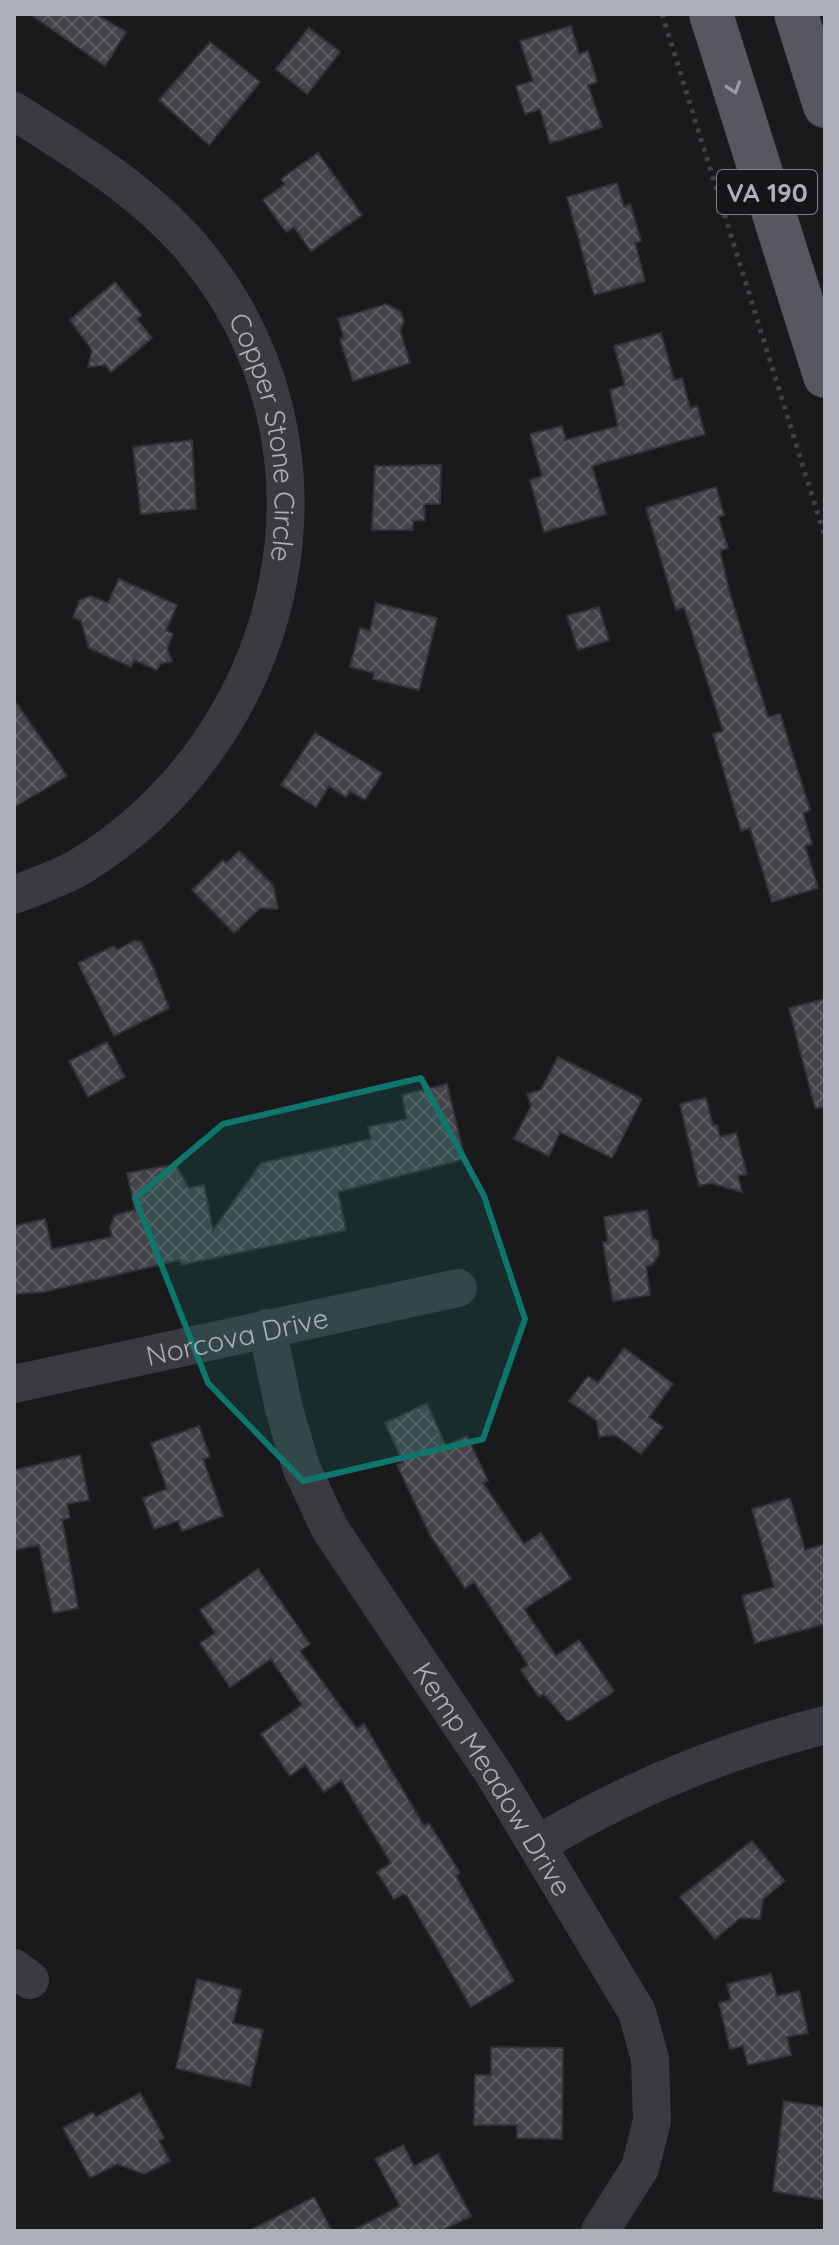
<svg xmlns="http://www.w3.org/2000/svg" width="839" height="2245" font-family="Quicksand,sans-serif">
<style>
.building{fill:url(#building-cross-hatch);stroke:#343337;stroke-width:2}
.lines{fill:none;stroke-linecap:round;stroke-linejoin:round}
.path{stroke:#414247;stroke-width:5;stroke-dasharray:4 6;stroke-linecap:butt}
.street{stroke:#3a3b40;stroke-width:38}
.primary{stroke:#57575f;stroke-width:44}
.oneway{stroke:#9c9da8}
.marked{fill:#0f766e;fill-opacity:0.2;stroke:#0f766e;stroke-width:6;stroke-linejoin:round}
.labels{text-anchor:middle;dominant-baseline:central;stroke-width:6;stroke-linejoin:round;paint-order:stroke}
.shield{fill:#151416;stroke:#7f8089;stroke-width:2}
.shield-label{font-size:26px;font-weight:bold;fill:#adafba}
.street-label{font-size:28px;fill:#adafba;stroke:#151416}
</style>
<defs>
<pattern id="building-cross-hatch" width="8" height="8" patternUnits="userSpaceOnUse" patternTransform="scale(2)"><rect width="8" height="8" fill="#444448"/><path d="M0 0l8 8M0 8l8-8" fill="none" stroke="#5c5c60"/></pattern>
</defs>
<rect width="100%" height="100%" fill="#1a191b"/>
<g class="building">
<path d="M30,14H96L126,32L105,66Z"/>
<path d="M571,26L579,54L588,51L597,82L588,85L602,127L550,143L540,109L525,114L516,86L533,81L520,41Z"/>
<path d="M309,28L340,52L307,94L276,69Z"/>
<path d="M210,42L260,82L209,145L159,100Z"/>
<path d="M318,153L362,215L311,251L294,227L286,232L263,200L285,184L281,179Z"/>
<path d="M617,183L624,207L630,204L641,241L635,243L645,281L594,295L567,197Z"/>
<path d="M115,282L142,315L137,319L152,338L111,372L105,365L88,367L92,350L70,320Z"/>
<path d="M386,304L401,312L404,322L400,330L410,363L353,381L340,339L344,338L338,319Z"/>
<path d="M661,333L674,380L682,378L690,408L697,406L705,434L592,466L606,514L544,532L530,480L542,476L530,434L562,426L566,440L618,426L610,390L625,385L614,346Z"/>
<path d="M192,440L196,509L141,514L133,447Z"/>
<path d="M441,465L440,504H424L425,520L413,521V530H372L375,466Z"/>
<path d="M716,487L724,515L718,517L728,548L720,551L730,594L768,717L780,714L810,810L803,813L812,844L805,846L818,888L772,902L750,828L741,831L713,734L723,731L684,607L676,610L646,508Z"/>
<path d="M119,579L177,605L166,630L173,634L167,648L172,661L160,664L157,670L134,660L131,667L89,648L81,621L73,617L80,600L91,596L108,603Z"/>
<path d="M376,603L437,618L419,690L373,679L374,673L350,667L360,628L370,631Z"/>
<path d="M599,607L609,640L578,650L567,616Z"/>
<path d="M14,700L67,776L14,807Z"/>
<path d="M315,733L382,773L365,800L350,791L346,797L329,786L316,807L281,785Z"/>
<path d="M239,851L273,885L278,909L260,908L234,933L192,890L223,860L226,864Z"/>
<path d="M134,941L141,942L154,969L169,1008L114,1036L78,963L114,946L117,950Z"/>
<path d="M825,999V1107L815,1108L789,1008Z"/>
<path d="M107,1042L125,1077L88,1097L69,1061Z"/>
<path d="M558,1057L642,1099L612,1158L560,1132L549,1156L514,1139L531,1106L527,1094L541,1090Z"/>
<path d="M447,1084L465,1159L338,1192L346,1230L181,1265L180,1260L43,1292L14,1294V1226L45,1219L52,1249L112,1237L110,1227L115,1215L135,1210L127,1173L166,1166H176L189,1188L204,1185L213,1230L261,1163L371,1139L368,1127L407,1119L402,1095Z"/>
<path d="M706,1098L713,1126L717,1125L720,1137L736,1133L747,1174L738,1176L742,1192L711,1183L699,1186L680,1104Z"/>
<path d="M647,1210L652,1238L658,1241L659,1254L652,1265L646,1266L650,1295L613,1301L603,1242H608L604,1217Z"/>
<path d="M624,1348L673,1384L649,1417L663,1427L641,1454L615,1435L599,1437L597,1421L569,1401L588,1376L598,1383Z"/>
<path d="M427,1403L446,1446L467,1436L488,1481L483,1483L524,1544L541,1533L571,1579L524,1609L556,1656L579,1640L614,1691L571,1720L567,1721L544,1694L539,1697L521,1670L528,1665L474,1582L465,1588L430,1535L397,1465L403,1462L385,1423Z"/>
<path d="M199,1426L210,1457L203,1459L223,1516L182,1531L178,1521L154,1529L143,1498L167,1489L151,1443Z"/>
<path d="M80,1455L89,1500L67,1504L70,1518L62,1519L78,1608L53,1613L39,1545L14,1550V1470Z"/>
<path d="M790,1498L805,1550L825,1544V1624L755,1643L742,1596L774,1587L752,1509Z"/>
<path d="M258,1569L310,1644L300,1651L357,1729L364,1724L424,1826L429,1823L460,1873L456,1876L514,1981L471,2007L407,1896L403,1894L394,1899L377,1872L391,1863L341,1780L324,1792L305,1765L290,1776L261,1734L302,1705L271,1659L230,1687L200,1643L215,1633L200,1610Z"/>
<path d="M752,1841L785,1881L763,1899L760,1919L740,1918L715,1939L680,1897Z"/>
<path d="M771,1974L777,1996L799,1991L808,2033L787,2037L791,2055L748,2065L743,2046L730,2049L719,2003L731,2000L727,1984Z"/>
<path d="M197,1979L241,1990L233,2023L263,2030L250,2086L176,2068Z"/>
<path d="M491,2047L563,2048L562,2139L517,2138V2125H474L475,2075H491Z"/>
<path d="M140,2093L164,2138L159,2141L170,2161L144,2174L117,2164L90,2178L63,2128L93,2112L96,2117Z"/>
<path d="M784,2101L825,2107V2200L773,2191Z"/>
<path d="M403,2145L414,2166L438,2154L471,2216L441,2231H352L400,2206L375,2159Z"/>
<path d="M314,2197L332,2231H249Z"/>
</g>
<g class="lines">
<path class="path" d="M662,14L825,537"/>
<g class="street">
<path id="s1" d="M14,111C77,151 142,190 191,247C358,443 293,735 81,866C61,878 36,886 14,895"/>
<path id="s2" d="M267,1328L284,1409L301,1467L330,1529L494,1774L637,2012L650,2059L652,2121L640,2168L600,2231"/>
<path id="s3" d="M14,1384L458,1288"/>
<path d="M537,1845C628,1790 723,1751 825,1725"/>
<path d="M14,1968L30,1980"/>
</g>
<g class="primary">
<path d="M711,14L825,376"/>
<path d="M796,14L825,106"/>
</g>
</g>
<defs><path id="oneway-chevron" d="M-2-3.5L2.5 0L-2 3.5" fill="none" stroke-width="1.6" stroke-linecap="round" stroke-linejoin="round" transform="scale(2)"/></defs>
<use class="oneway" href="#oneway-chevron" transform="translate(734 88) rotate(72)"/>
<path class="marked" d="M421,1078L484,1196L525,1319L483,1439L303,1481L208,1383L135,1198L223,1124Z"/>
<g class="labels">
<rect class="shield" x="717" y="170" width="100" height="44" rx="6"/>
<g class="shield-label">
<text x="767" y="192">VA 190</text>
</g>
<g class="street-label">
<text stroke="none"><textPath href="#s1" startOffset="434">Copper Stone Circle</textPath></text>
<text stroke="none"><textPath href="#s3" startOffset="228">Norcova Drive</textPath></text>
<text stroke="none"><textPath href="#s2" startOffset="510">Kemp Meadow Drive</textPath></text>
</g>
</g>
<rect width="839" height="2245" fill="none" stroke="#adafba" stroke-width="32"/>
</svg>
